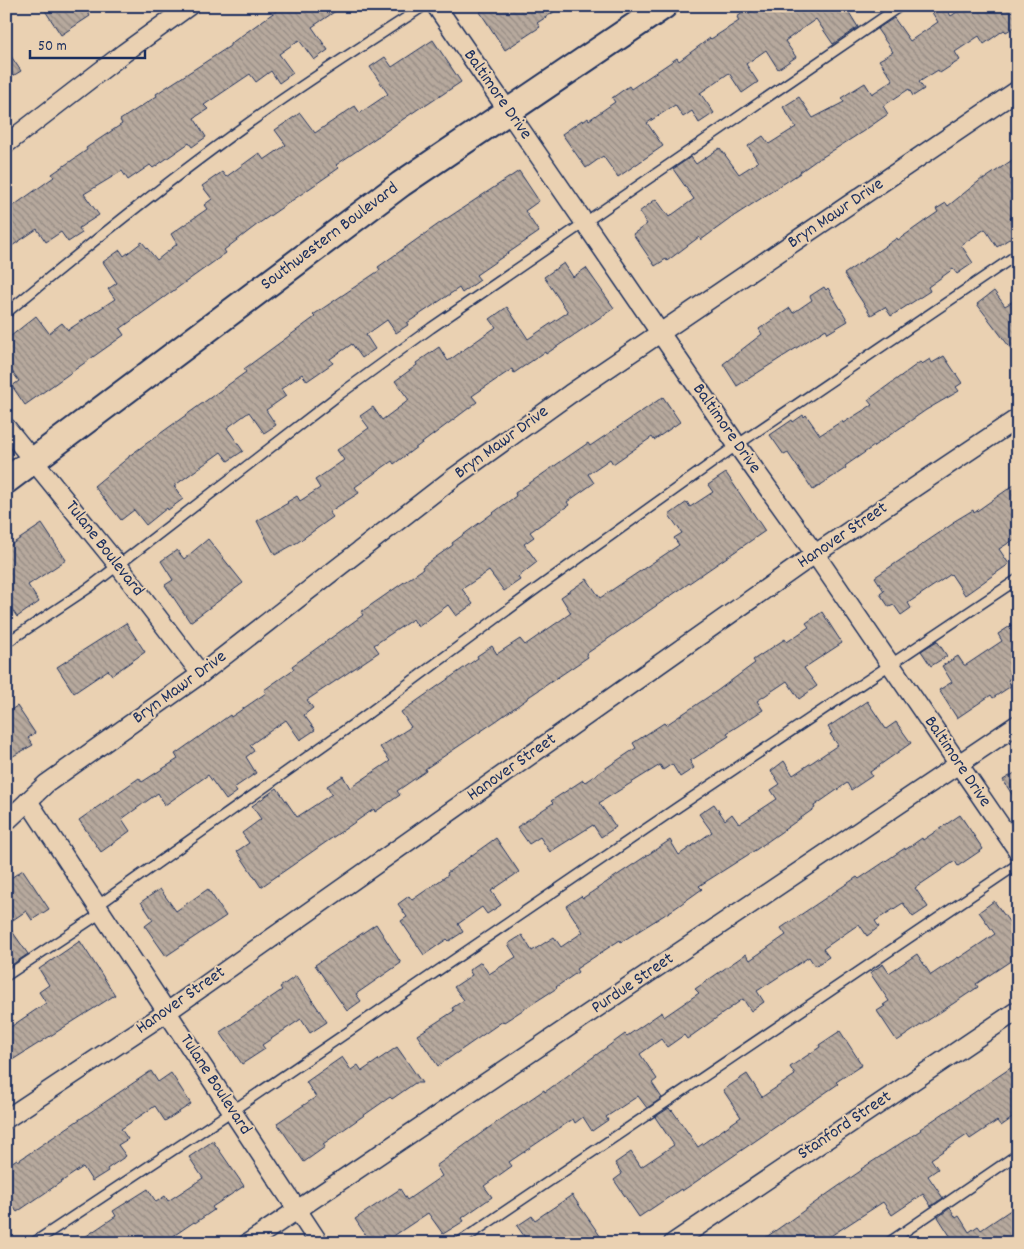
<svg xmlns="http://www.w3.org/2000/svg" width="1024" height="1249" font-family="Dekko,sans-serif">
<style>
.building{fill:url(#building-back-hatch);stroke:#1b2f5e}
.lines{fill:none;stroke-linecap:round;stroke-linejoin:round}
.lane-casing{stroke:#1b2f5e;stroke-width:12}
.street-casing{stroke:#1b2f5e;stroke-width:21}
.secondary-casing{stroke:#1b2f5e;stroke-width:29}
.lane{stroke:#ead1b2;stroke-width:9}
.street{stroke:#ead1b2;stroke-width:18}
.secondary{stroke:#ead1b2;stroke-width:25}
.labels{text-anchor:middle;dominant-baseline:central;stroke-width:4;stroke-linejoin:round;paint-order:stroke}
.street-label{font-size:18px;fill:#1b2f5e;stroke:#ead1b2}
</style>
<defs>
<pattern id="building-back-hatch" width="6" height="6" patternUnits="userSpaceOnUse" patternTransform="scale(1.25)"><rect width="6" height="6" fill="#b7a99d"/><path d="M-1 5l2 2M0 0l6 6M5-1l2 2" fill="none" stroke="#948a83"/></pattern>
</defs>
<rect width="100%" height="100%" fill="#ead1b2"/>
<filter id="ink" filterUnits="userSpaceOnUse"><feTurbulence type="fractalNoise" baseFrequency=".02" numOctaves="2"/><feDisplacementMap in="SourceGraphic" scale="10" xChannelSelector="R" yChannelSelector="G"/><feConvolveMatrix kernelMatrix="1 2 1 2 8 2 1 2 1" color-interpolation-filters="sRGB"/></filter>
<g filter="url(#ink)">
<g class="building">
<path d="M42,6H84L90,16L61,35Z"/>
<path d="M283,6H343L312,27L328,50L314,60L299,40L279,54L293,73L279,83L271,71L256,82L250,74L204,105L208,109L194,118L206,137L192,147L189,143L153,168L150,165L128,180L122,171L84,194L99,215L79,228L82,233L68,242L61,232L46,242L37,229L6,250V211L54,177L52,174L87,150L86,148L122,124L120,120L157,96L156,94L230,46V44Z"/>
<path d="M489,6H563L537,23L540,27L505,50L480,12Z"/>
<path d="M760,6H845L858,27L833,44L816,19L785,41L796,57L778,69L766,50L746,64L758,82L742,93L729,73L700,93L714,113L699,123L692,111L683,117L675,105L647,123L663,146L618,177L603,156L586,168L562,134L582,120L583,122L588,118L589,120L615,102L612,98L629,86L631,89L677,58L679,61L710,38L711,39L739,21L737,17L747,10L749,13Z"/>
<path d="M928,6H944L951,16L966,6H1018V25L1006,32L1004,30L984,44L979,36L955,52L960,60L940,73L938,70L919,82L924,89L913,96L909,89L883,106L888,114L862,132L821,158V157L800,172V173L734,216L701,240L699,237L667,261L666,259L655,266L633,234L647,224L639,212L656,199L669,217L694,199L673,169L691,157L696,164L720,148L739,174L758,162L748,146L763,136L769,144L796,127L783,107L799,97L813,118L844,102L841,98L865,83L872,94L893,80L879,60L893,52L877,29L894,18L910,41L938,22Z"/>
<path d="M433,40L461,82L425,106L424,105L336,165L339,168L258,224L224,250L226,253L120,329L124,335L25,405L12,386L19,381L6,363V340L36,316L49,333L62,323L68,330L115,299L108,289L117,283L103,262L120,250L124,256L142,242L157,260L177,244L171,234L207,209L204,205L212,199L202,186L222,172L226,177L259,153L264,160L286,145L275,130L300,113L315,133L355,106L360,113L388,94L370,67L385,57L392,67Z"/>
<path d="M6,49L21,71L6,80Z"/>
<path d="M1018,156V213L1010,218L1018,230V233L997,247L985,229L961,245L973,263L957,274L953,269L928,287L930,291L891,316L885,307L871,315L844,274L897,238L898,240L922,223L938,212L936,209L946,203L948,206L983,178V180Z"/>
<path d="M519,171L539,201L525,211L539,232L476,275L480,280L462,293L459,288L407,323L408,325L396,333L387,320L366,335L375,349L362,358L352,344L330,359L333,363L307,381L302,374L281,389L286,396L266,410L276,425L264,433L249,412L227,428L243,451L228,461L221,452L174,486L183,499L168,510L167,508L146,525L134,510L121,520L94,486L129,457V456L246,372L244,369L315,317L313,315L380,270L378,267L440,223Z"/>
<path d="M564,263L573,277L586,268L614,308L546,354L545,352L514,373L512,369L472,396L477,402L394,464L392,461L355,487L359,493L329,512L333,517L298,542L275,555L257,521L288,503L287,502L297,496L300,501L320,488L315,480L344,460L337,450L369,428L360,416L373,407L382,420L409,400L395,381L417,365L416,363L439,347L448,361L496,327L490,319L507,307L528,339L568,312L544,277Z"/>
<path d="M824,287L826,290L828,288L848,321L828,333L826,329L737,386L723,364L762,334L759,329L790,308L793,313L812,300L810,296Z"/>
<path d="M994,291L1005,306L1013,301L1018,307V358L977,304Z"/>
<path d="M944,356L962,383L956,387L959,391L926,410L845,466L846,468L813,490L788,453L784,455L770,435L792,420L793,422L803,415L804,417L806,415L820,435L842,421L843,423L872,405L868,400L920,362L922,364L930,359L932,363Z"/>
<path d="M663,397L680,422L654,440L652,437L613,464L610,459L588,474L594,483L567,502L569,505L530,532L534,537L524,544L537,562L518,577L520,580L504,591L489,571L462,589L473,604L456,616L448,605L418,627L413,619L374,645L379,652L307,700L313,708L304,715L315,730L300,740L286,720L250,745L254,751L246,757L256,773L234,788L237,792L226,800L208,775L165,805L158,793L122,819L130,831L101,852L79,820L139,778L142,782L178,759L175,754L230,715L231,717L266,693L264,690L294,669L292,666L363,615L361,612L423,569L422,567L453,545L452,543L516,496L515,493L588,443L590,446Z"/>
<path d="M726,473L765,531L586,654L588,657L527,698V699L496,721L425,769L426,771L397,791L400,795L375,812L374,809L261,887L237,851L249,843L242,833L261,819L252,806L277,788L297,817L332,794L327,786L343,776L350,788L390,761L380,747L411,727L401,712L478,658L477,656L492,646L497,654L520,639L525,645L571,613L561,597L587,579L600,598L679,545L674,538L682,533L669,515L687,502L690,507L713,492L708,485Z"/>
<path d="M1018,482V537L999,549L1009,564L965,595L951,574L908,603L911,608L901,615L894,605L889,607L880,594L884,591L875,577L917,549V548L954,523L953,522L973,510L974,513Z"/>
<path d="M42,524L66,560L28,585L39,602L17,617L6,600V548Z"/>
<path d="M208,539L243,583L190,622L165,585L173,580L161,561L177,550L184,559Z"/>
<path d="M822,612L842,643L804,668L817,686L799,699L787,681L757,701L763,710L727,733L729,736L690,761L694,768L680,777L672,764L663,770L660,765L599,803L616,827L601,837L593,825L550,852L540,837L529,844L517,827L553,803L551,801L583,780L585,782L636,748L633,743L664,723L666,725L717,691L755,663L753,660L785,639L787,642L809,627L806,623Z"/>
<path d="M1018,621V667L1009,672L1012,677L1008,680L1011,686L993,698L991,695L957,718L939,690L952,682L942,666L958,656L964,665H966L1002,641L998,634Z"/>
<path d="M126,623L145,652L112,675L108,670L74,693L57,667Z"/>
<path d="M937,641L947,656L931,666L921,651Z"/>
<path d="M867,701L886,729L896,722L911,743L870,772L872,776L851,790L847,783L814,806L815,808L757,849L699,886L702,889L674,909L621,942L620,940L576,969L578,972L556,987L557,988L504,1022L503,1021L438,1066L417,1035L454,1011L452,1008L464,1000L454,987L472,975L469,970L481,962L489,974L516,957L508,944L522,935L532,951L554,937L561,947L583,932L566,906L581,896L583,898L670,840L679,855L712,832L699,814L714,804L725,820L732,814L739,824L777,799L771,790L780,784L771,771L784,761L793,775L838,745L830,734L832,733L828,727Z"/>
<path d="M17,706L35,733L28,738L33,745L6,760V713Z"/>
<path d="M1018,771V804L1003,780Z"/>
<path d="M960,815L983,849L958,866L955,861L915,888L928,907L913,917L903,903L875,921L879,927L867,936L859,924L823,949L829,957L815,966L809,957L757,991L764,1002L751,1011L743,999L687,1039L684,1035L667,1047L661,1039L640,1054L657,1079L652,1083L662,1098L647,1108L638,1096L606,1117L608,1120L592,1131L583,1117L575,1123L573,1119L509,1162L512,1166L484,1186L492,1197L462,1218L464,1221L443,1234L428,1213L383,1243H371L355,1219L400,1189L407,1200L442,1176L436,1166L487,1129L544,1090L545,1092L625,1034L627,1036L662,1012L664,1017L699,993L695,989L746,954L750,960L786,935L781,928L830,895L857,877L859,879L905,848V850L922,838L923,840Z"/>
<path d="M496,838L519,872L491,891L501,905L487,914L482,907L458,924L463,932L449,941L447,939L424,955L401,921L407,917L398,904L409,896L412,900L448,875L447,873Z"/>
<path d="M23,870L49,909L32,920L26,911L7,924L28,954L10,966L6,961V881Z"/>
<path d="M160,889L176,911L208,889L226,916L166,956L145,926L153,920L141,902Z"/>
<path d="M994,901L1010,923L1018,918V956L976,984L978,987L897,1041L877,1011L885,1006L883,1005L889,1001L870,973L883,964L889,973L917,954L931,975L958,957L959,958L995,934L979,912Z"/>
<path d="M376,924L401,963L356,994L361,1001L347,1011L315,965Z"/>
<path d="M80,941L115,995L6,1064V1030L46,1003L39,992L49,985L39,969Z"/>
<path d="M296,976L327,1022L310,1033L301,1019L262,1045L265,1049L242,1064L220,1032L282,990L280,987Z"/>
<path d="M840,1031L862,1065L836,1082L838,1084L694,1183L682,1191L681,1189L639,1217L614,1180L622,1174L615,1163L631,1152L641,1167L674,1145L655,1117L669,1108L671,1111L672,1110L698,1147L741,1117L723,1090L747,1074L762,1097L795,1075L790,1067L820,1047L819,1045Z"/>
<path d="M397,1047L422,1083H415L392,1099L390,1097L323,1144L325,1147L304,1162L277,1123L316,1097L306,1082L342,1057L351,1070L358,1065L362,1071Z"/>
<path d="M1018,1063V1114L1001,1126L997,1121L970,1139L967,1135L931,1159L938,1169L928,1176L943,1198L931,1206L923,1194L892,1215L883,1202L826,1239L825,1238L817,1243H758L833,1190L862,1170L861,1169L921,1130L920,1129Z"/>
<path d="M151,1071L158,1082L171,1073L191,1104L165,1121L155,1106L121,1129L128,1139L118,1145L126,1156L107,1169L108,1171L92,1181L83,1167L17,1212L6,1197V1166L17,1159L18,1161Z"/>
<path d="M213,1141L244,1186L212,1207L214,1210L195,1223L194,1222L163,1243H76L116,1216L113,1211L148,1189L156,1202L165,1196L168,1201L203,1178L189,1157Z"/>
<path d="M572,1195L605,1243H529L517,1226L532,1216L535,1220Z"/>
<path d="M1018,1205V1243H953L954,1242L938,1217L950,1208L956,1218L959,1216L969,1232L978,1226L981,1230Z"/>
</g>
<g class="lines">
<g class="lane-casing">
<g id="lane">
<path d="M6,313C89,245 172,177 260,115C313,77 369,42 424,6"/>
<path d="M6,643L90,587L340,394L431,328L900,6"/>
<path d="M97,906L362,718L532,592L737,445L1018,254"/>
<path d="M6,976L101,913"/>
<path d="M33,1243L232,1111L678,807L1018,579"/>
<path d="M458,1243L1018,864"/>
<path d="M888,1243L1018,1154"/>
</g>
</g>
<g class="street-casing">
<g id="street">
<path d="M436,6L737,445L815,554L1018,851"/>
<path d="M6,144L124,53L189,6"/>
<path d="M6,427L118,565L201,674"/>
<path d="M28,801L319,1243"/>
<path d="M6,822L46,784L201,674L453,478L570,394L1018,90"/>
<path d="M6,1119L167,1012L815,554L1018,418"/>
<path d="M248,1243L1018,724"/>
<path d="M673,1243L1018,1010"/>
</g>
</g>
<g class="secondary-casing">
<path id="secondary" d="M6,481L401,184L664,6"/>
</g>
<use href="#lane" class="lane"/>
<use href="#street" class="street"/>
<use href="#secondary" class="secondary"/>
</g>
</g>
<g class="labels">
<g class="street-label">
<text transform="translate(497 95) rotate(55)">Baltimore Drive</text>
<text transform="translate(836 214) rotate(-34)">Bryn Mawr Drive</text>
<text transform="translate(330 237) rotate(-37)">Southwestern Boulevard</text>
<text transform="translate(726 429) rotate(55)">Baltimore Drive</text>
<text transform="translate(502 443) rotate(-36)">Bryn Mawr Drive</text>
<text transform="translate(843 536) rotate(-34)">Hanover Street</text>
<text transform="translate(104 549) rotate(52)">Tulane Boulevard</text>
<text transform="translate(180 688) rotate(-36)">Bryn Mawr Drive</text>
<text transform="translate(957 762) rotate(56)">Baltimore Drive</text>
<text transform="translate(512 768) rotate(-35)">Hanover Street</text>
<text transform="translate(633 984) rotate(-34)">Purdue Street</text>
<text transform="translate(181 1001) rotate(-35)">Hanover Street</text>
<text transform="translate(215 1085) rotate(57)">Tulane Boulevard</text>
<text transform="translate(845 1126) rotate(-34)">Stanford Street</text>
</g>
</g>
<rect width="1024" height="1249" fill="none" stroke="#ead1b2" stroke-width="25"/>
<rect x="12" y="12" width="999" height="1224" fill="none" stroke="#1b2f5e" stroke-width="2" filter="url(#ink)"/>
<path d="M30 50v8h115v-8" fill="none" stroke="#1b2f5e" stroke-width="2.5"/>
<text x="38" y="50" font-size="15" fill="#1b2f5e" stroke="#ead1b2" stroke-width="4" paint-order="stroke">50 m</text>
</svg>
